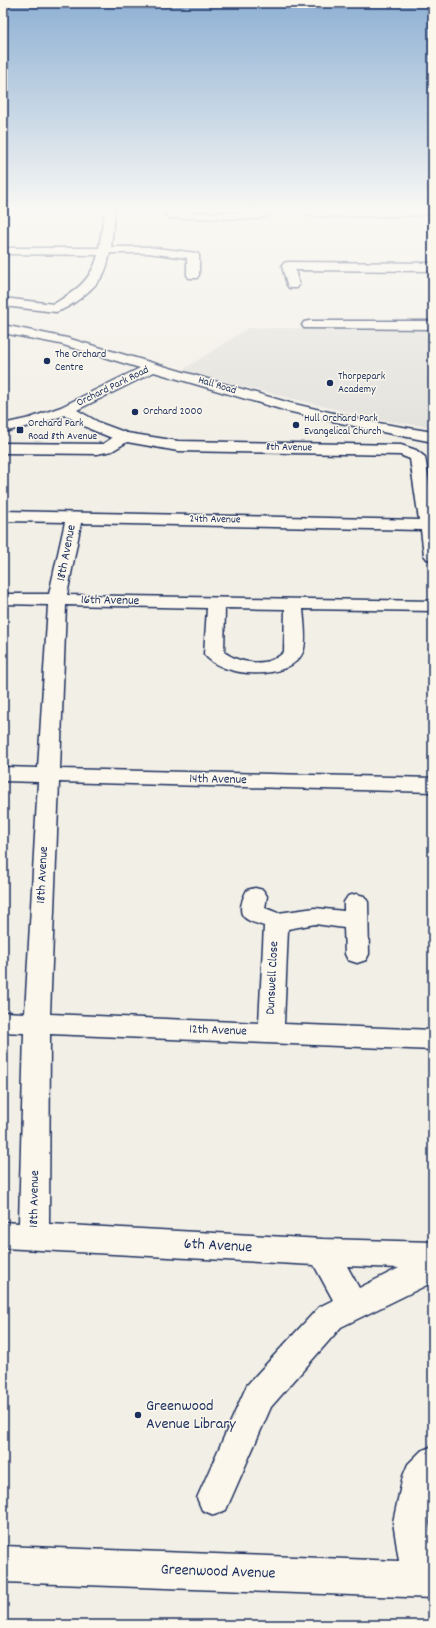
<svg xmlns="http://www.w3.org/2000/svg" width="436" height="1628" font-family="Dekko,sans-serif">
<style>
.built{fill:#e2e1dc}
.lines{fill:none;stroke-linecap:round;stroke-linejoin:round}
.minor-casing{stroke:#1b2f5e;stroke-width:3}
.minor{fill:#fbf7ec;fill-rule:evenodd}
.poi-dot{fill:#1b2f5e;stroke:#fbf7ec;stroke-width:1.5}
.labels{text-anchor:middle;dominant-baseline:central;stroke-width:3;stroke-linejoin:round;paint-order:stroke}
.far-poi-label{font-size:11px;fill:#1b2f5e;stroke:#fbf7ec;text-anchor:start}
.far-street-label{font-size:11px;fill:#1b2f5e;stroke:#fbf7ec}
.street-label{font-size:13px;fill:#1b2f5e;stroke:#fbf7ec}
.near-street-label{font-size:16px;fill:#1b2f5e;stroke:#fbf7ec}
.near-poi-label{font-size:16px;fill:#1b2f5e;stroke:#fbf7ec;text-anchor:start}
</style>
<rect width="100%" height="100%" fill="#f2efe6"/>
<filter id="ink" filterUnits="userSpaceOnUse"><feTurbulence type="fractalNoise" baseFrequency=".025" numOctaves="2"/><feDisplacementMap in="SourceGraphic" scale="8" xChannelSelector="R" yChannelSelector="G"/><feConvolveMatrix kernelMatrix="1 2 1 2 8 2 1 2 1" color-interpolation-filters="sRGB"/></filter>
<g filter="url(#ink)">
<path class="built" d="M248,328L433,329V427L380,420L181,371Z"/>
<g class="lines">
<g class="minor-casing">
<g id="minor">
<path d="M105,210H115L111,247H148L197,253L199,255V275L197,278H189L187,275V258L148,253H110C108,261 107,268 103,275C95,288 71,308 56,312L3,306V298L54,304C75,291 91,281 98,255L7,254H3V248H99Z"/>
<path d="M261,210H272L267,216L255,219L170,218L165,215L170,212L255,213Z"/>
<path d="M308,210H433V214L402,216H309L304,213Z"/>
<path d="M288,262L433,263V271L295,270L299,285L297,288H289L287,285L282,266L284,263Z"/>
<path d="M309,321H433V329L304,328L302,325L304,322Z"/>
<path d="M3,325L67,338L290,403L372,422L433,432V442L372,430L287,411L154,372L77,410L100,423L127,433L178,441L401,445L416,450L425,457L433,505V560L427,559L424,555L421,530L81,523L67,595L433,601V611L303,609C304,621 307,642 303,652C290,682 221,678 204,654L207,608L66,605L60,769L433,778V792L59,782L50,1014L259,1023L264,926C258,924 250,922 245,918C237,912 243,897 247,890L255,888L263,890L267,896L265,908L278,913L315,908L344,911V902L348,896L356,894L364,896L368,902L369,954L366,960L357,963L348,960L345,954L344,928L315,924L288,929L284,1024L433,1030V1050L50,1034L49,1224L323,1239L433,1242V1282L341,1327L271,1407L226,1510L214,1515L202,1510L197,1498L247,1385L319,1307L333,1300L314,1265L3,1248V1222L19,1223L24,1033L3,1032V1012L25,1013L38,782L3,781V767L38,768L48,605L3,604V594H49L65,522L3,521V511L419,520L410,459L400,455L178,451L127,442L112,451L97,454L3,453V443L103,444L112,438L90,429L65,415L39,424L3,432V424L30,418L61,407L140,368L60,344L3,333ZM225,608L285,609L284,652C268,668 240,664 224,652ZM347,1266L399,1268L359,1288Z"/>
<path d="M433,1446V1498L429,1522L433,1549V1598L3,1582V1546L399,1561L393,1522L403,1476L408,1464L421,1451Z"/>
</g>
</g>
<use href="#minor" class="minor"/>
</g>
</g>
<linearGradient id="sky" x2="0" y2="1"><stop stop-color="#8fb1d4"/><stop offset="0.48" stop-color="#f9f8f4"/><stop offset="1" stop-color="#f9f8f4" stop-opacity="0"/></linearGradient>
<rect width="436" height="438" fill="url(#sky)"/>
<g class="poi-dot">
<circle cx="47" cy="361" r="4"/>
<circle cx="330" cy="383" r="4"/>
<circle cx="135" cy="412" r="4"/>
<circle cx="296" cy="425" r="4"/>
<rect x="16" y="426" width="8" height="8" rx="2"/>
<circle cx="138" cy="1415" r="4"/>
</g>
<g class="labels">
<g class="far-poi-label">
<text x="55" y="355">The Orchard<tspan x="55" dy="13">Centre</tspan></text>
<text x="338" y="377">Thorpepark<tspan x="338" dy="13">Academy</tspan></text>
<text x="143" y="412">Orchard 2000</text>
<text x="304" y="419">Hull Orchard Park<tspan x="304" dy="13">Evangelical Church</tspan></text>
<text x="28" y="424">Orchard Park<tspan x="28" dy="13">Road 8th Avenue</tspan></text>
</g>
<g class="far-street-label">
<text transform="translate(217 386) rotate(17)">Hall Road</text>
<text transform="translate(113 387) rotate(-26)">Orchard Park Road</text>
<text transform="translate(289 448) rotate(1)">8th Avenue</text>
<text transform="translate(215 520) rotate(1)">24th Avenue</text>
</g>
<g class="street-label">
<text transform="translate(67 553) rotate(-79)">18th Avenue</text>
<text transform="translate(110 601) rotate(1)">16th Avenue</text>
<text transform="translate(218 780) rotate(1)">14th Avenue</text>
<text transform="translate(43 875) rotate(-87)">18th Avenue</text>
<text transform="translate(273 978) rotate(-87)">Dunswell Close</text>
<text transform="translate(218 1031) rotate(2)">12th Avenue</text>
<text transform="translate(35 1199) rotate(-89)">18th Avenue</text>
</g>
<g class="near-street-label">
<text transform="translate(218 1246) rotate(3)">6th Avenue</text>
<text transform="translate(218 1572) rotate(2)">Greenwood Avenue</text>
</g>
<g class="near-poi-label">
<text x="146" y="1406">Greenwood<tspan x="146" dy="18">Avenue Library</tspan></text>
</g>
</g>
<rect width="436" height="1628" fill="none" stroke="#fbf7ec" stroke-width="16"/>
<rect x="8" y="8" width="420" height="1612" fill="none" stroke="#1b2f5e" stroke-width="1.5" filter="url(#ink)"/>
</svg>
